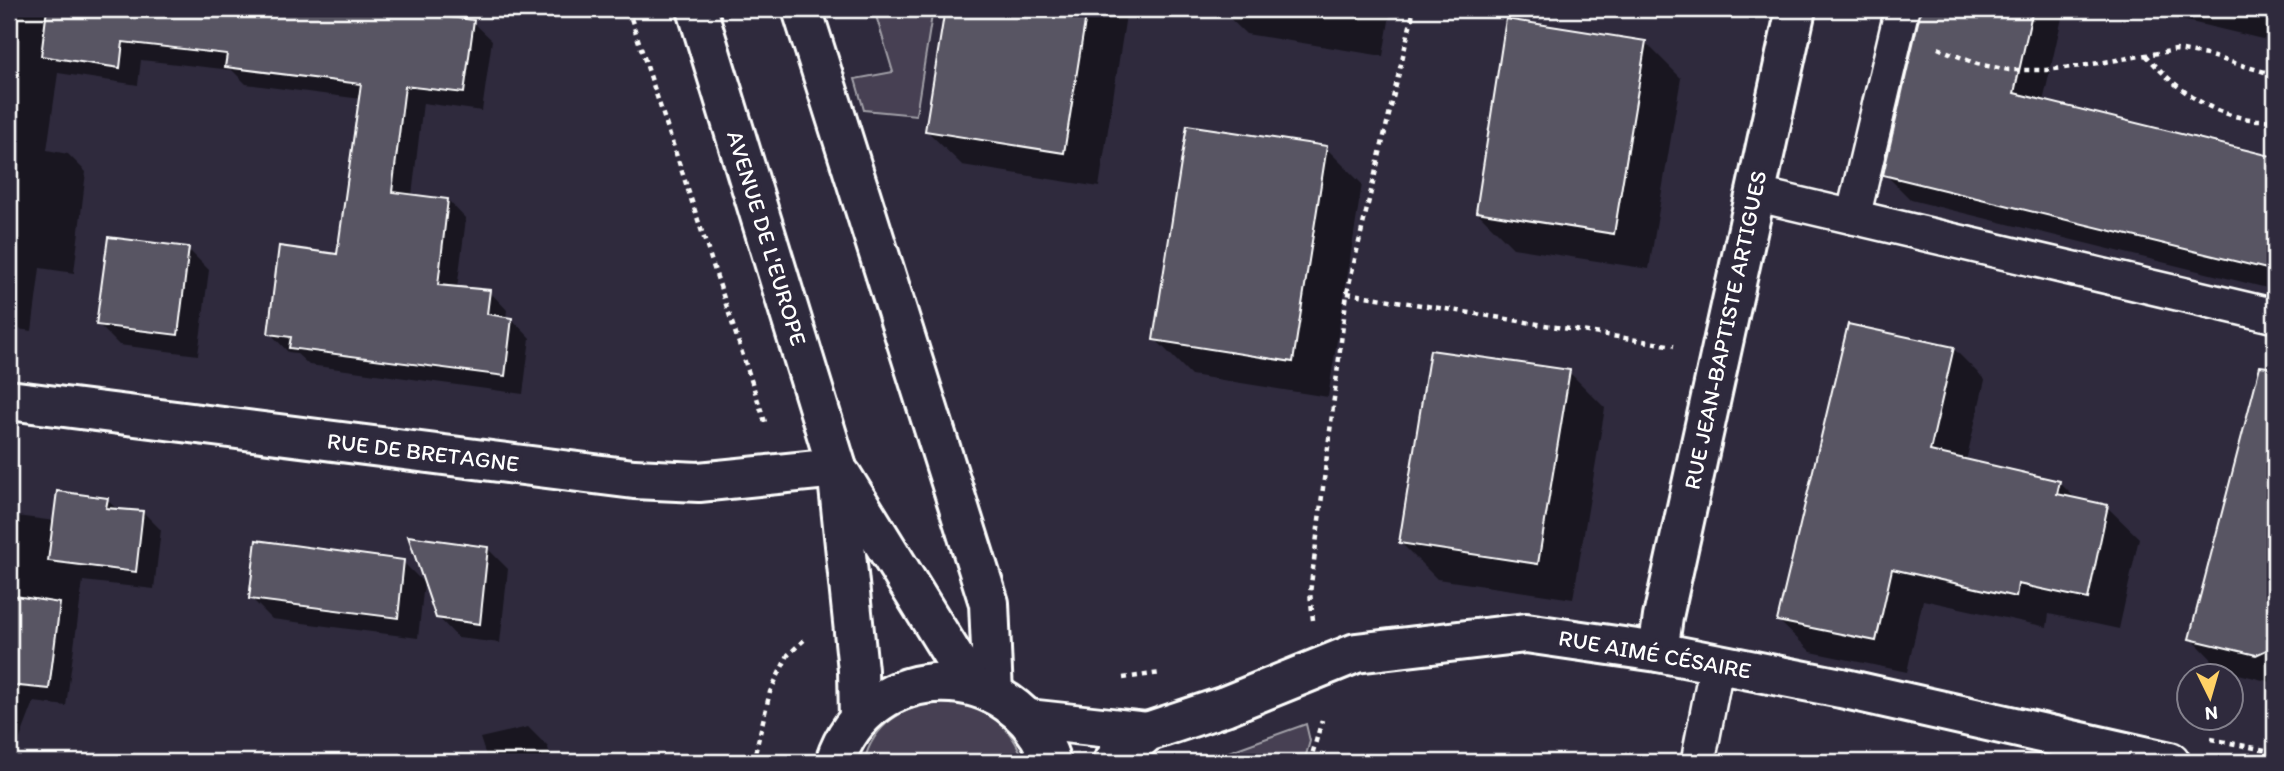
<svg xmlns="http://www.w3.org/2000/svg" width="2284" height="771" font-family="Itim,sans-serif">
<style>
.green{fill:#464152;stroke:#a2a0a8;stroke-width:2}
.shadow{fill:#0007}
.building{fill:#595564;stroke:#fff;stroke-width:2}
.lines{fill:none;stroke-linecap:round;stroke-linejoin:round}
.lane-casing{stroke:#fff;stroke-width:38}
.street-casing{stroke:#fff;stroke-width:44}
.secondary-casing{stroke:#fff;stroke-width:44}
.path{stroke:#fff;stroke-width:4.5;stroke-dasharray:5 5;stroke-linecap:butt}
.lane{stroke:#2f2a3d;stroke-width:33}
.street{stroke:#2f2a3d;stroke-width:38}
.secondary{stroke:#2f2a3d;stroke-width:38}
.labels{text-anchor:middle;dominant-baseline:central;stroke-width:7;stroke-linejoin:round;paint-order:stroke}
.street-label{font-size:23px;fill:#fff;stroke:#2f2a3d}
</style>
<rect width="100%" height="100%" fill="#2f2a3d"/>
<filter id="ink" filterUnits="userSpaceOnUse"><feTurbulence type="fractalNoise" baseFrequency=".0143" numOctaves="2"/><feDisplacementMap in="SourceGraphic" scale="14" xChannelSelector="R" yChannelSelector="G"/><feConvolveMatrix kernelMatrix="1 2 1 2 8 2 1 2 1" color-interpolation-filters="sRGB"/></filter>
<g filter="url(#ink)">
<g class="green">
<path d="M874,9H933L916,115L864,110L855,79L893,72Z"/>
<path d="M950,700C991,710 1009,723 1025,762H864C874,720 910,704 950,700Z"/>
<path d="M1306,724L1310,741L1304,762H1201Z"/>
</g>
<g class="shadow">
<path d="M9,9H368L473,22L492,40L482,111L423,103L412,196L448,200L466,219L457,289L489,291L507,310L506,319H512L530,338L523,394L309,365L296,353L288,352L270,333L338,256L361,99L246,84L232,70L141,60L138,85L58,73L47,150L68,154L86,172L74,273L40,268L32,331L9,328Z"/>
<path d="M946,9H1127L1099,187L962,165L927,131Z"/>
<path d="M1220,9H1391L1383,56L1246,34Z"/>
<path d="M1922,9H2064L2043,102L2275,159V290L1911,200L1885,174Z"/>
<path d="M2136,9H2275V42Z"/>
<path d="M1645,42L1681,78L1649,269L1513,248L1477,212Z"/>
<path d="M1326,148L1362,184L1328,397L1191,375L1155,339Z"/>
<path d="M188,249L209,270L198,355L119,345L98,324Z"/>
<path d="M1953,348L1985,380L1966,461L2059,482L2077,500L2107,507L2139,538L2119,629L2049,614L2047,627L1923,600L1907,672L1811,652L1779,621Z"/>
<path d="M1569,372L1605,408L1573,599L1437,579L1401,543Z"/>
<path d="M2268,402L2275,404V683L2222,670L2191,638Z"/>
<path d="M107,500L118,510L143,512L161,530L154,589L83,581L66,706L34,702L11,762H9V515L55,521Z"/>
<path d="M487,548L508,569L500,643L458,638L438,617Z"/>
<path d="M403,562L424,583L418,638L272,619L251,598Z"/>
<path d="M528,727L548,747L551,762H488L480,738Z"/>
<path d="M638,755L645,762H615Z"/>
</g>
<g class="building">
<path d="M47,9H383L474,20L464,93L405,86L392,192L448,199L438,285L490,290L487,314L512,318L505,376L289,348L291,337L268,334L279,246L337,254L361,84L225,67L227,54L123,42L120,68L41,56Z"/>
<path d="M945,9H1087L1064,153L925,131Z"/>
<path d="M1921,9H2033L2014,93L2275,157V271L1883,175Z"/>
<path d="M1506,19L1646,41L1614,234L1476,212Z"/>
<path d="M1187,125L1327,146L1293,362L1153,340Z"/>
<path d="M108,237L189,247L178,335L96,325Z"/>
<path d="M1848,324L1954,347L1930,451L2060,481L2057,494L2108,505L2088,599L2018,584L2016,597L1892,569L1876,641L1777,621Z"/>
<path d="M1430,350L1570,370L1538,564L1399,543Z"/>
<path d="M2260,366L2275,368V646L2256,655L2189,639Z"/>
<path d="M57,491L108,498L106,508L143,511L136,572L48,561Z"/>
<path d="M408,536L488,547L480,624L436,618Z"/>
<path d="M256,540L404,560L398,618L249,599Z"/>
<path d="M9,595L60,603L49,689L9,685Z"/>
</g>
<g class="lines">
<g class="lane-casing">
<g id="lane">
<path d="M1755,194L2275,316"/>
<path d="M1853,217L1902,9"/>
<path d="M1698,762L1717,663"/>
</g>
</g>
<g class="street-casing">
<g id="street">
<path d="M802,9L989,603L993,694"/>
<path d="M9,400L634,479L699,482L837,468"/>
<path d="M1658,652L1663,617L1796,9"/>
<path d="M1028,719L1147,732"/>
<path d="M1113,762L1147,732L1225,706L1356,653L1526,633L1658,652L1841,688L2170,762"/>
</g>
</g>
<g class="secondary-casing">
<g id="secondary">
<path d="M697,9L837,468L858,670L859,719"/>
<path d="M842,476L971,685"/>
<path d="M835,762C869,656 1017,657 1051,762"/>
</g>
</g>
<g class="path">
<path d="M628,9L766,425"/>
<path d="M1938,48L1977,64L2009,70H2046L2081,66L2176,50L2207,55L2275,75"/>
<path d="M2146,55C2180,94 2221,123 2275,120"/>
<path d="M1347,293L1674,346"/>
<path d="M1313,620L1310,593L1347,293L1414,9"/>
<path d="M1123,678L1161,673"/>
<path d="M2211,739L2275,752"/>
<path d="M753,762L770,692L788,655L806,638"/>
<path d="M1310,762L1322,720"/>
</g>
<use href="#lane" class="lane"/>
<use href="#street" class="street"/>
<use href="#secondary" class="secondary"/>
</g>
</g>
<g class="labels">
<g class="street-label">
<text transform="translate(767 238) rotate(73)">AVENUE DE L'EUROPE</text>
<text transform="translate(1725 330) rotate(-78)">RUE JEAN-BAPTISTE ARTIGUES</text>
<text transform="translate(423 452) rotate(7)">RUE DE BRETAGNE</text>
<text transform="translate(1655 654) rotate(10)">RUE AIMÉ CÉSAIRE</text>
</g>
</g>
<rect width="2284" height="771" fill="none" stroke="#2f2a3d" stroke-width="35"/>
<rect x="18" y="18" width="2249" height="736" fill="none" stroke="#fff" stroke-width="2.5" filter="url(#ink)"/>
<g transform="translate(2210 697) rotate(175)"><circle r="33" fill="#2f2a3d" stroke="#827f8b" stroke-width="2"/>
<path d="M0-5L12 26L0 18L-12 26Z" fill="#ffd166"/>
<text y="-10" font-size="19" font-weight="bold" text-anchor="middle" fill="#ffffff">N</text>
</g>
</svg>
